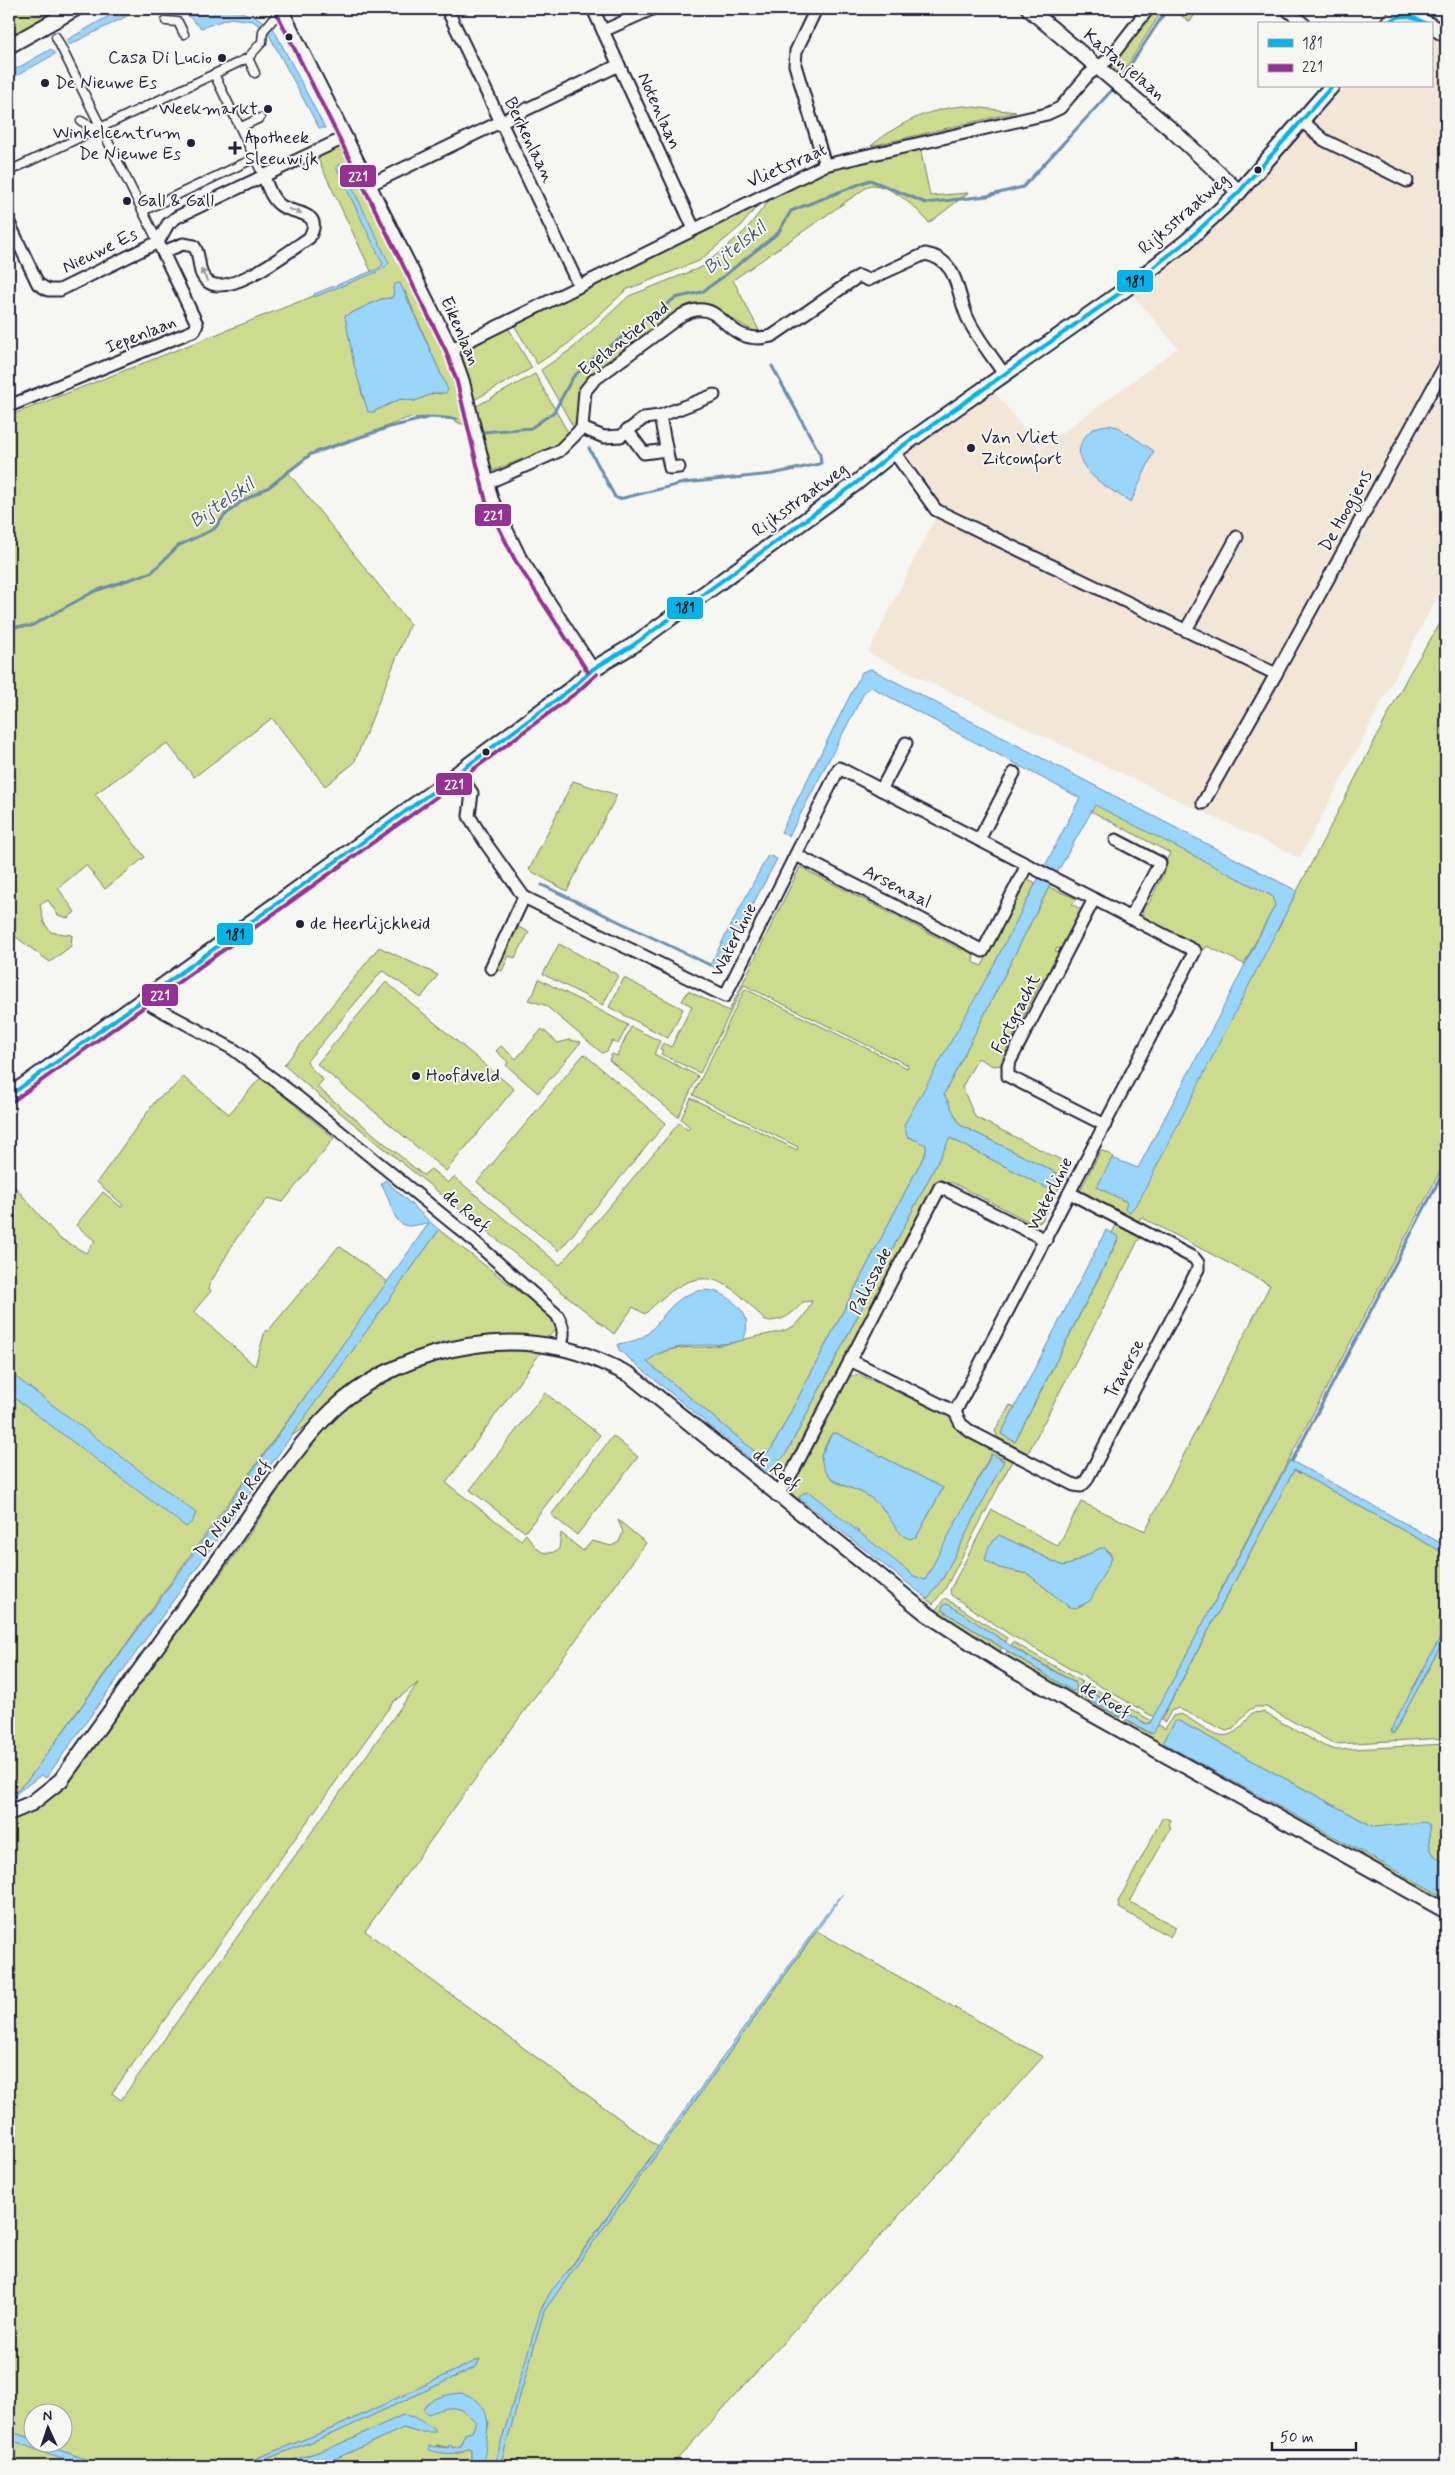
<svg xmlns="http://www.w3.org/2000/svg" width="1455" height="2475" font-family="Mynerve,sans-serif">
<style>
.built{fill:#f2e7d7}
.green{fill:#cddb8f;stroke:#787e65;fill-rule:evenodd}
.water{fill:#9ad5fb;stroke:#6a8dae}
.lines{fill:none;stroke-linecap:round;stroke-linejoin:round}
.stream{stroke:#6a8dae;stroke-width:3}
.pedestrian-casing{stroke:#22223b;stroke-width:11}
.minor-casing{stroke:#22223b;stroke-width:15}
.tertiary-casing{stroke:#22223b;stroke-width:18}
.pedestrian{stroke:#f6f6f2;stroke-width:8}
.minor{stroke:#f6f6f2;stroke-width:11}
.tertiary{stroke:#f6f6f2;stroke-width:14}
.bus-1-casing{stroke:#f6f6f2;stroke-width:8}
.bus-2-casing{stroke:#f6f6f2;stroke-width:8}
.bus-1{stroke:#02b4e9;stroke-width:4}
.bus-2{stroke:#953192;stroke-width:4}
.oneway{fill:#9797a0}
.bus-dot{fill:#22223b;stroke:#f6f6f2;stroke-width:2}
.labels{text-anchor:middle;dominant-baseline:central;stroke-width:4;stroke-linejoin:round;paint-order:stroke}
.poi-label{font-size:18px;fill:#22223b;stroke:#f6f6f2;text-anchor:start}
.street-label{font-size:18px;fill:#22223b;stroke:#f6f6f2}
.water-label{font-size:19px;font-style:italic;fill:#465875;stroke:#f6f6f2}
.line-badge{stroke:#f6f6f2;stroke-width:2}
.badge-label{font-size:14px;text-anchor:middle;font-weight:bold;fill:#fff}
.pale-badge-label{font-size:14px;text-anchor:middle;font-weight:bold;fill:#111}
</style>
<rect width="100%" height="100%" fill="#f6f6f2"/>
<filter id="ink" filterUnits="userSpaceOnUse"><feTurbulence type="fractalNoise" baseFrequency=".02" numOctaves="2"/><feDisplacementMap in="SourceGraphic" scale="10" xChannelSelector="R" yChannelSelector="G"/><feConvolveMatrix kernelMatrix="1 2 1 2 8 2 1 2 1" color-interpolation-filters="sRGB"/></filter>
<g filter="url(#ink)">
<path class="built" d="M1431,36L1446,47V580L1300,858L868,653L941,506L903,454L995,392L1040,449L1178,348L1127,288L1222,216L1346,86H1431Z"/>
<g class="green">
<path d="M9,9H63L9,40Z"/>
<path d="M1155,9H1163L1120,77L1110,67Z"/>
<path d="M1172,9H1198L1190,22Z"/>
<path d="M964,106L1016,112L871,146C899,123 927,109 964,106Z"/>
<path d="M339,146L438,337L455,374L467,423L462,424L450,419L431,417L408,418L367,434L318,450L287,471L410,624L354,763L325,786L272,718L194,777L167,743L95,794L145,857L105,889L86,865L58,888L75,912L68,918L58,915L48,900L40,905L44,923L51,932L72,935L71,946L50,962L9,932V416L372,273L317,157ZM405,291L445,384L441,394L434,393L415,401L400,399L373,412L363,398L345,316L381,299L392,298L394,293Z"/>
<path d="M920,147L930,196L968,193L929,223C917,208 891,184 870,185L733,280L761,334L748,328L715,309L675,313L589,376L582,386L574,428L541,370L573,348L629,296L702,267L745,231L774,194L819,172Z"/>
<path d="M762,200L741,226L699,261L626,290L569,343L537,364L513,323Z"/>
<path d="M507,326L532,368L472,401L455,352Z"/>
<path d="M535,374L570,436L562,443L490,472L473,408Z"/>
<path d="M1446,614V1160L1154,1717L1011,1635L951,1595L950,1590L992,1510L1058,1546L1081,1502L1145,1531L1270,1285L1141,1217L1138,1223L1083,1195L1080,1191L1101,1150L1114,1157L1097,1187L1127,1202L1278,928L1409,674ZM999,1535L1063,1566L1071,1564L1100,1548L1109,1551L1112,1558L1083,1606L1069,1607L1028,1574L999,1568L989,1546Z"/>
<path d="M573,781L617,795L567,891L529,870Z"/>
<path d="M1095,804L1272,896L1275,905L1244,964L1207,946L1204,950L1145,920L1142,912L1144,905L1149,903L1166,869L1165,863L1170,853L1091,811Z"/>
<path d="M800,867L962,950L967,948L974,955L973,962L982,966L1026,878L1036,883L907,1136L927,1145L926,1152L772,1448L767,1453L758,1454L647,1362C665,1346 682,1348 705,1347C719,1346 733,1343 746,1339C778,1330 797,1337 812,1301L803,1302C791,1316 783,1321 765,1321C720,1268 695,1264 645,1314L633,1307L614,1334L317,1094L284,1065L379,947L438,975L421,998L384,971L381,972L307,1061L310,1067L323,1080L317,1087L423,1175L431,1169L448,1183L454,1177L560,1265L679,1123L688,1130L690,1127L681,1119L691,1098L797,1150L798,1147L693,1095L745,989L907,1068L908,1065L744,985L700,1073L661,1054L663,1050L660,1049L663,1043L671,1047L692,1006L682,1001L688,991L729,1011Z"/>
<path d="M1049,887L1077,899L1072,904L1083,911L1062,950L1057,948L1055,951L1060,954L1048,977L1043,978L1004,1055L1003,1065L993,1066L978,1058L962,1087L975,1117L1071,1165L1041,1222L1032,1223L951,1182L946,1184L938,1180L787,1471L780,1476L767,1473L786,1454L950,1138L1049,1189L1058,1179L1057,1173L960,1125L944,1094Z"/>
<path d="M518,927L529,932L515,958L509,956L502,971L497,969Z"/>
<path d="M559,944L618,975L603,1005L543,974Z"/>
<path d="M624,978L683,1009L668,1038L609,1007Z"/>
<path d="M539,979L628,1025L618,1044L612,1041L607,1051L602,1053L545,1005L528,1000L534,993Z"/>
<path d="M386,982L514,1089L446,1171L317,1064Z"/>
<path d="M631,1027L660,1041L654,1054L698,1076L678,1117L609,1060L612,1054L617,1056Z"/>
<path d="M542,1029L558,1043L569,1040L581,1042L538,1093L506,1065L508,1062L496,1051L501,1046L516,1059Z"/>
<path d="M584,1054L666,1123L559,1251L477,1182Z"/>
<path d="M183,1077L229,1114L261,1077L334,1138L283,1202L268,1198L236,1239L208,1287L211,1291L194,1311L255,1366L265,1331H268L339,1246L388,1282L30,1777L17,1791L9,1795V1180L59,1238L86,1253L95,1241L76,1225L103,1192L121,1207L123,1205L97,1182L157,1099L172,1089Z"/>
<path d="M1116,1225L1140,1237L1028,1453L998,1438L995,1431L1010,1405L1015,1407L1001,1434L1015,1442L1119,1238L1112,1233Z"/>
<path d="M439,1230L557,1321L556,1330L544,1340L461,1341L415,1353L377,1370L337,1397L315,1420L290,1437Z"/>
<path d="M501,1349L541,1352L446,1483L521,1540L526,1534C535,1547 543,1560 559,1549L561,1533L583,1551L592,1541L611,1546L619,1542L623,1532L618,1520L646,1543L365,1931L658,2147L543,2305L494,2466H481L489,2422L461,2393L439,2397L444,2408C459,2405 466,2412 476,2422L472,2432L465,2434L460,2446L452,2448L436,2445L458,2454L468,2448L471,2449V2461L466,2466H407L361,2460L352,2462L344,2466H307L326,2463L403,2428L417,2432L403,2415L333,2447L276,2466H248L339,2431L476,2367L480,2359L336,2427L237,2466H104L41,2443L62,2442V2412H32V2439L9,2431V1819L38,1807L62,1788L240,1548L310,1442L360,1394L421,1362L467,1351ZM418,1683L121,2100L112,2093L393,1702Z"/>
<path d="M860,1375L951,1417L962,1435L1012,1461L945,1589L933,1604L926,1599L943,1578L1004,1460L991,1454L927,1579L922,1580L914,1576L799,1497L800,1500L793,1499V1484L796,1476L849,1376ZM836,1433L943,1488L917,1536L905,1537C894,1526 887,1512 875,1501C853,1482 828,1492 821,1456L830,1436Z"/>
<path d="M545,1393L600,1435L525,1532L470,1490Z"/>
<path d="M613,1436L638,1457L577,1535L551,1515Z"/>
<path d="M1294,1470L1446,1554V1627L1391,1731L1394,1733L1446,1636V1738L1335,1744L1266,1707H1255L1249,1710L1233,1729L1226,1731L1178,1708L1171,1711L1165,1722L1161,1720Z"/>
<path d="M945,1598L1007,1638L1006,1642L948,1605H943L942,1610L1002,1648L998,1654L938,1614L937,1608Z"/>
<path d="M1013,1642L1082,1682L1075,1696L1070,1697L1004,1657L1007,1651L1072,1691L1077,1690L1074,1682L1011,1646Z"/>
<path d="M1088,1685L1152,1721L1147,1724L1090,1692L1084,1695L1086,1699L1151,1734L1158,1725L1165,1729L1173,1716L1181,1714C1214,1732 1226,1752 1252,1713L1263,1712L1324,1746L1336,1750L1446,1744V1864C1426,1852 1430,1847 1429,1825L1374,1827L1179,1721L1164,1742L1446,1898V1904L1079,1701Z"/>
<path d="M1163,1817L1170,1820L1168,1825L1171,1827L1130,1902L1176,1927L1170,1937L1119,1908L1118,1902Z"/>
<path d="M817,1931L1043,2057L671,2466H500L544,2311Z"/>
<path d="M9,2439L83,2466H13L9,2464Z"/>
</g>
<g class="water">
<path d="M121,9H141L69,45L67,40Z"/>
<path d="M175,9H231L254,16L272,26L325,128H319L268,33L253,21L230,18L201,28L184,12Z"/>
<path d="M51,49L55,54L9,80V73Z"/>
<path d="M341,164L389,263L382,270L314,297V294L380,268L383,264L336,167Z"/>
<path d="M400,283L448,390L446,393H434L415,401L400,399L373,412H368L354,365L345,316L381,299L392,298L394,293L393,288L395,284Z"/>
<path d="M1108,425L1118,427L1154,451L1131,502C1113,491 1066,467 1083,440C1089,430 1096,426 1108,425Z"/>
<path d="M871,669L1297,891L1139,1201L1130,1212L1125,1209L1127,1202L1097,1187L1112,1158L1138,1168L1221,1012L1275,905L1272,896L1095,805L1049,887L944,1094L960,1125L1057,1173L1058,1179L1051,1189H1049L950,1138L786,1454L767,1473L619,1350L618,1344C629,1342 638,1341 647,1334C657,1326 663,1314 673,1305C697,1283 722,1286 742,1311C748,1318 748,1332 743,1340C712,1350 673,1338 647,1362L758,1454L767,1453L772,1448L926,1152V1145L907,1136L904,1125L991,970L1080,798L871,687L865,691L789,836L781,832L862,672Z"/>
<path d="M768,855L777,859L718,970L710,965Z"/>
<path d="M385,1180L439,1230L46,1778L41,1775L9,1799V1795L17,1791L30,1777L212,1528L429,1223C423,1223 415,1226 409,1226C391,1226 391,1195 381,1185Z"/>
<path d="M1106,1230L1119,1237L1015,1442L1001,1434Z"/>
<path d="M9,1372L196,1513L192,1522L186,1527L9,1394Z"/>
<path d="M832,1433H836L943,1488L917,1536L910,1539C897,1535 891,1518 882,1508C878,1504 873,1499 868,1496C848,1484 824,1485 821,1456Z"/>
<path d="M992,1454L1004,1461L943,1578L928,1599L799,1498L803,1493L809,1492L914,1576L925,1580Z"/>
<path d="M1290,1460L1446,1546V1554L1294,1470L1153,1734L1086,1699L1084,1694L1090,1692L1146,1724L1150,1723Z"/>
<path d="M999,1535L1063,1566L1071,1564L1100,1548H1105L1112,1558L1090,1601L1076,1608L1069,1607L1028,1574L999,1568L985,1560L989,1546Z"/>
<path d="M948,1604L1025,1655L1075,1683L1077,1690L1072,1691L942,1610L943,1605Z"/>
<path d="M1446,1627V1636L1393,1734L1391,1731L1394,1723Z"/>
<path d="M1175,1721H1179L1374,1827L1425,1822L1429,1825C1430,1847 1426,1852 1446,1864V1898L1165,1744L1164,1741Z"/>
<path d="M843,1894L544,2311L500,2466H494L540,2312L551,2291L570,2269L829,1910Z"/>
<path d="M480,2359L476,2367L339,2431L248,2466H237L336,2427Z"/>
<path d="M461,2393C488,2400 490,2418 486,2443C485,2450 485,2459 481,2466H466L471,2461V2449L468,2448C454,2456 444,2454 429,2450V2446L448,2448L449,2445L452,2446V2448L460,2446L465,2434L472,2432L476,2422C457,2403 451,2406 428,2414L423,2409C430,2397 449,2394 461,2393Z"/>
<path d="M403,2415L414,2417L435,2429V2432H417L403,2428L326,2463L307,2466H276L333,2447Z"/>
<path d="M9,2431L32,2439V2442L41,2443L104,2466C71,2466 40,2451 9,2439Z"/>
<path d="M361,2460L407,2466H344L352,2462Z"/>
</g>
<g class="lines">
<g class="stream">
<path d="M1122,78L1167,9"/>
<path d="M483,432L531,428L554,412L573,377L594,358L675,298L702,292L720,279L778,233L791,211L870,180L926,203L987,196L1023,187L1113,89"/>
<path d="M589,448L615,497L619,499L684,483L772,474L819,464L821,463L820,454L772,366"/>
<path d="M9,627L31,626L95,591L152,572L178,546L214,529L225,515L241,502L269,487L311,454L390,427L431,417L457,419"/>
<path d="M542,885L710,965"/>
<path d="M1292,1461L1446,1167"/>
</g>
<g class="pedestrian-casing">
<g id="pedestrian">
<path d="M166,21L178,22L184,34"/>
<path d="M56,37L158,242"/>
<path d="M248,58L255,73"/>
<path d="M214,74L264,177"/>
<path d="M81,121L90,126L100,128"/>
<path d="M241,127L260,118"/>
<path d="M9,171L248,58L262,42L263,31L282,9"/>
<path d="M143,211L255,158"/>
</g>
</g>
<g class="minor-casing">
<g id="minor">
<path d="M282,9L452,349L463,380L492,499L520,557L593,669"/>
<path d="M447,9L579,286"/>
<path d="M593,9L694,229"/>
<path d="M816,9L796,51L795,65L825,165"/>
<path d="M1286,9L1304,24"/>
<path d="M603,31L652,9"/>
<path d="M1302,121L1324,140L1407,181"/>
<path d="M369,185L619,65"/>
<path d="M9,223L38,284L48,290H60L158,242L168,224L177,217L346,137"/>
<path d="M163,252L183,244L194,246C202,257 196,272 207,281C227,300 292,249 309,238C325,210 293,215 280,205C271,198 268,187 264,177"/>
<path d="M452,349L825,165L1047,114L1060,108L1088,75L1110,58L1148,9"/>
<path d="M9,406L195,330L197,324L158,242"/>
<path d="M660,416L670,468L679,467"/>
<path d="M582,428L604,437L621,436L644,418L660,416L714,395"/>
<path d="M627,430L644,453L666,450"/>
<path d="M894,452L936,510L1276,674L1446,364"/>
<path d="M487,483L559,451L582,428L585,391L594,380L682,315C687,313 692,310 697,310C726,307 728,347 772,336L859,276L868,280L925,254C961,260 956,297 969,321C978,339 992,356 1003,373"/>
<path d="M1186,630L1237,537"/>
<path d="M458,772L472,793L469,816L487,845L524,897L491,968"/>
<path d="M881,790L906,743"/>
<path d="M1203,803L1276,674"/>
<path d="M979,840L1014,773"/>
<path d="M1116,840L1160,863L1130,918"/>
<path d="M796,855L983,951L1027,865"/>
<path d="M524,897L725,996L839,768L1195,951L955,1412L850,1360"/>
<path d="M1094,899L1008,1065V1076L1105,1125"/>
<path d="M145,997L153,1006L233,1049L300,1099L467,1235L557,1315C564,1327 565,1335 560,1347"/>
<path d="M955,1412L961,1424L971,1432L1074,1485L1081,1486L1086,1481L1198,1269V1263L1194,1258L1070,1193"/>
<path d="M777,1496L794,1469L940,1187L1046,1240"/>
</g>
</g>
<g class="tertiary-casing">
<g id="tertiary">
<path d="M1029,9L1173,131L1239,192"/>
<path d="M1387,24L1392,19L1409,15L1428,24"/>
<path d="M1431,26L1446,35"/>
<path d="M9,46L75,9"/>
<path d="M9,1096L431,793L572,688L593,669L632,646L855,484L894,452L1127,288L1187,241L1239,192L1332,86"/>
<path d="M9,1813L32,1803L61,1780C112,1708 164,1636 216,1564C250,1517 282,1465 321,1422C378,1359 478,1330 561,1348C585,1353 607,1364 630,1375L927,1614L998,1660L1074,1704L1446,1911"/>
</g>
</g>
<use href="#pedestrian" class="pedestrian"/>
<use href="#minor" class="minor"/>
<use href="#tertiary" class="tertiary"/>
<g class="bus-1-casing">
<g id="bus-1">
<path d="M1387,24C1400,11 1413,17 1427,24"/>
<path d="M9,1096L431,793L572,688L593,669L632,646L855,484L894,452L1127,288L1187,241L1239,192L1332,86"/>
</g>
</g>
<g class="bus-2-casing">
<g id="bus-2">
<path d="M276,12L446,351L457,382L486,502L515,560L588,672"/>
<path d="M13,1101L435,798L576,693L597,674"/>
</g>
</g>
<use href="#bus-1" class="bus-1"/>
<use href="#bus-2" class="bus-2"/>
</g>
<defs><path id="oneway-solid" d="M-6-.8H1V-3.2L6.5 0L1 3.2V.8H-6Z" transform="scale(1.25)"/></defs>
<g class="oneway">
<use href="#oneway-solid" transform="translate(295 211) rotate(17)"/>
<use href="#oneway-solid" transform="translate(204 275) rotate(-118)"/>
</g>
</g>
<g class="bus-dot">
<circle cx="289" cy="37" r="4.5"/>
<circle cx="222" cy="58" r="5"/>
<circle cx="45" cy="83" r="5"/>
<circle cx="268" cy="109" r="5"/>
<circle cx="191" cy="143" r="5"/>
<path d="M232.5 140.5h5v5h5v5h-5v5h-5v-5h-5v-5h5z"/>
<circle cx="1258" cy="170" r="4.5"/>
<circle cx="127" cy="201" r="5"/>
<circle cx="971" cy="448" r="5"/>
<circle cx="486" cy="752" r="4.5"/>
<circle cx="300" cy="924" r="5"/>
<circle cx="416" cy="1076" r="5"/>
</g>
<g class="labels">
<g class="poi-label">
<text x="212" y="58" text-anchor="end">Casa Di Lucio</text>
<text x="55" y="83">De Nieuwe Es</text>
<text x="258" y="109" text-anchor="end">Weekmarkt</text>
<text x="181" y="133" text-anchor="end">Winkelcentrum<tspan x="181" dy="21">De Nieuwe Es</tspan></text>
<text x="245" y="138">Apotheek<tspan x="245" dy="21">Sleeuwijk</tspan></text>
<text x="137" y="201">Gall &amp; Gall</text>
<text x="981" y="438">Van Vliet<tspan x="981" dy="21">Zitcomfort</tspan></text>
<text x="310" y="924">de Heerlijckheid</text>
<text x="426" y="1076">Hoofdveld</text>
</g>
<g class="street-label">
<text transform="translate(1124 65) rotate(40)">Kastanjelaan</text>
<text transform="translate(659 111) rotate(66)">Notenlaan</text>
<text transform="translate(529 140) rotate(64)">Berkenlaan</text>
<text transform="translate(787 166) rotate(-24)">Vlietstraat</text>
<text transform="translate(1184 214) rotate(-41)">Rijksstraatweg</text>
<text transform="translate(100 251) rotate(-26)">Nieuwe Es</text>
<text transform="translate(460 331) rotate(66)">Eikenlaan</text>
<text transform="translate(141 335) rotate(-22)">Iepenlaan</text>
<text transform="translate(624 339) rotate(-38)">Egelantierpad</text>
<text transform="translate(800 500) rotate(-36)">Rijksstraatweg</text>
<text transform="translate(1346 511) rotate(-61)">De Hoogjens</text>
<text transform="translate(897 887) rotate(27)">Arsenaal</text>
<text transform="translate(734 940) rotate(-63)">Waterlinie</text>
<text transform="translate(1016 1014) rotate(-63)">Fortgracht</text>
<text transform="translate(1050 1194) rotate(-63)">Waterlinie</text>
<text transform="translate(466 1211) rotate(40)">de Roef</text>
<text transform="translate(871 1281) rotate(-63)">Palissade</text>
<text transform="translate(1125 1369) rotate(-62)">Traverse</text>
<text transform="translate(776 1470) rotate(39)">de Roef</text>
<text transform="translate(233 1509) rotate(-54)">De Nieuwe Roef</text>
<text transform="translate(1105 1700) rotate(30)">de Roef</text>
</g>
<g class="water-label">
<text transform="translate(735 248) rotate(-38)">Bijtelskil</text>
<text transform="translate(222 503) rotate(-34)">Bijtelskil</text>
</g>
</g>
<g class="line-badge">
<rect x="339" y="164" width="38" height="24" rx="5" fill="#953192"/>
<rect x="1116" y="269" width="38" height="24" rx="5" fill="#02b4e9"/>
<rect x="474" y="503" width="38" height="24" rx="5" fill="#953192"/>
<rect x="666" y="596" width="38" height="24" rx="5" fill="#02b4e9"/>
<rect x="435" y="772" width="38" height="24" rx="5" fill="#953192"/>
<rect x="216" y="922" width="38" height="24" rx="5" fill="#02b4e9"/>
<rect x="141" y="983" width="38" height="24" rx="5" fill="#953192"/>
</g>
<g class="badge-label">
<text x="358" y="181">221</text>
<text x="493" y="520">221</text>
<text x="454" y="789">221</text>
<text x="160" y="1000">221</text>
</g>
<g class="pale-badge-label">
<text x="1135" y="286">181</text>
<text x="685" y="612">181</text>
<text x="235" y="939">181</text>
</g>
<rect width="1455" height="2475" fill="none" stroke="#f6f6f2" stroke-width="30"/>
<rect x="15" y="15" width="1425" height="2445" fill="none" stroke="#22223b" stroke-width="2" filter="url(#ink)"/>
<rect x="1258" y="22" width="175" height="65" fill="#f6f6f2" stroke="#a1a1a9"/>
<rect x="1268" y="39" width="25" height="8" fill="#02b4e9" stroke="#a1a1a9"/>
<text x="1302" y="48" font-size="15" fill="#22223b">181</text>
<rect x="1268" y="64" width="25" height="8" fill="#953192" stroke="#a1a1a9"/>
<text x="1302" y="72" font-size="15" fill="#22223b">221</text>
<g transform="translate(48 2428) rotate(357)"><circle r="24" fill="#f6f6f2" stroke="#a1a1a9"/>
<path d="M0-4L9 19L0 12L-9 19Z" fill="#22223b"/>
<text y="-8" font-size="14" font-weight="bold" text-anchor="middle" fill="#22223b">N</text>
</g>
<path d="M1272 2442v8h84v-8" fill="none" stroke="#22223b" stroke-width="2.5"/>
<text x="1280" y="2442" font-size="15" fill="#22223b" stroke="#f6f6f2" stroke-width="4" paint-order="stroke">50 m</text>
</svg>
